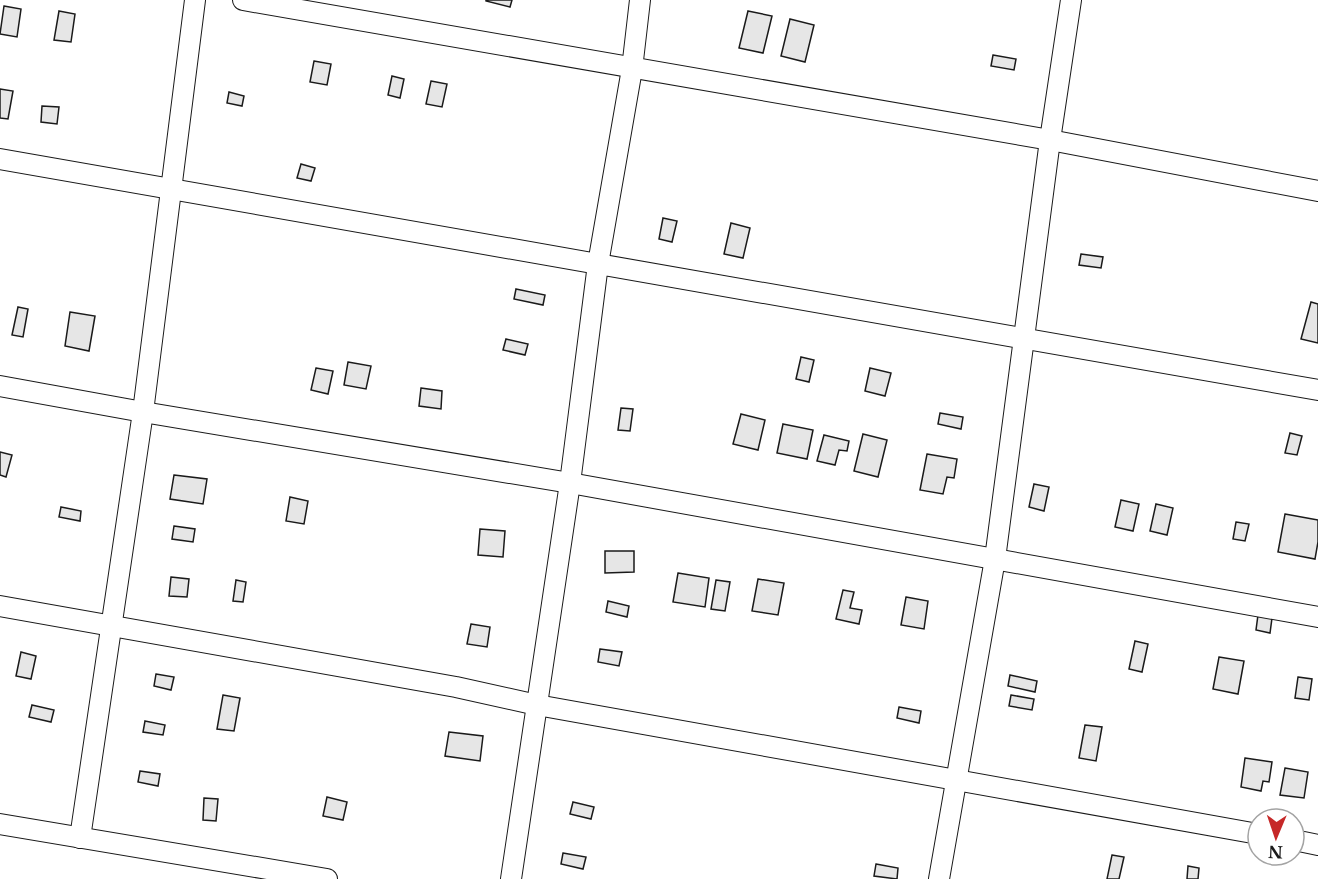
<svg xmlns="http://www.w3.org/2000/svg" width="1318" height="879" font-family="'Libre Baskerville',serif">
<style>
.building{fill:#e6e6e6;stroke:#1a1a1a;stroke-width:1.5}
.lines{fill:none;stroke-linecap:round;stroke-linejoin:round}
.minor-casing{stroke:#1a1a1a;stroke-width:22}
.minor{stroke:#fff;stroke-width:20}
</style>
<rect width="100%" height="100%" fill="#fff"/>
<g class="building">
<path d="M486,0H512L510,7L486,1Z"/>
<path d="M4,6L21,9L17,37L0,34Z"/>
<path d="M59,11L75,14L71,42L54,40Z"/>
<path d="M748,11L772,16L763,53L739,48Z"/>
<path d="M790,19L814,25L805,62L781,56Z"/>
<path d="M993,55L1016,59L1014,70L991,66Z"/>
<path d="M314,61L331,64L327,85L310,82Z"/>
<path d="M392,76L404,79L400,98L388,95Z"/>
<path d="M431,81L447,84L442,107L426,104Z"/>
<path d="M0,89L13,91L8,119L0,118Z"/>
<path d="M229,92L244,96L242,106L227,103Z"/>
<path d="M42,106L59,107L57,124L41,122Z"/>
<path d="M301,164L315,168L311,181L297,178Z"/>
<path d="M663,218L677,221L672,242L659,239Z"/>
<path d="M731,223L750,228L743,258L724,254Z"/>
<path d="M1081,254L1103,257L1101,268L1079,265Z"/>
<path d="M516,289L545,295L543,305L514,299Z"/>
<path d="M1311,302L1318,304V343L1301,339Z"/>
<path d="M18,307L28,309L23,337L12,335Z"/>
<path d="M70,312L95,316L89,351L65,346Z"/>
<path d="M506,339L528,344L525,355L503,350Z"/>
<path d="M801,357L814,360L809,382L796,379Z"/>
<path d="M348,362L371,366L366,389L344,385Z"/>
<path d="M316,368L333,371L328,394L311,390Z"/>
<path d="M870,368L891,373L885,396L865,391Z"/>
<path d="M421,388L442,391L441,409L419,406Z"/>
<path d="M621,408L633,409L630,431L618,430Z"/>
<path d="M940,413L963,417L961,429L938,424Z"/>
<path d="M741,414L765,420L758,450L733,444Z"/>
<path d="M783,424L813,430L807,459L777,453Z"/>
<path d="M1290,433L1302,436L1297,455L1285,453Z"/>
<path d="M863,434L887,440L878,477L854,471Z"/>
<path d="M824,435L849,441L847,451L839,450L835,465L817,461Z"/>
<path d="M0,452L12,455L6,477L0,475Z"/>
<path d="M927,454L957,459L954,478L947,477L943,494L920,490Z"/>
<path d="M174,475L207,479L203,504L170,499Z"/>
<path d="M1034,484L1049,487L1044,511L1029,507Z"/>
<path d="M290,497L308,501L304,524L286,521Z"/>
<path d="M1121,500L1139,504L1133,531L1115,527Z"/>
<path d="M1156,504L1173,508L1167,535L1150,531Z"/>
<path d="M61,507L81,511L80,521L59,517Z"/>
<path d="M1285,514L1318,520V542L1315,559L1278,552Z"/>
<path d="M1236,522L1249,524L1245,541L1233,539Z"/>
<path d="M174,526L195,529L193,542L172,539Z"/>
<path d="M480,529L505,531L503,557L478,555Z"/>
<path d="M605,551H634V572L605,573Z"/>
<path d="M678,573L709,578L705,607L673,602Z"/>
<path d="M171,577L189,579L187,597L169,596Z"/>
<path d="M758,579L784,583L778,615L752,611Z"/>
<path d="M236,580L246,582L243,602L233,601Z"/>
<path d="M716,580L730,582L725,611L711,609Z"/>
<path d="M843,590L854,592L850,608L862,610L859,624L836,619Z"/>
<path d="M906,597L928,601L924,629L901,625Z"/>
<path d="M608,601L629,606L627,617L606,612Z"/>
<path d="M1258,615L1272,618L1270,633L1256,630Z"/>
<path d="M471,624L490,627L487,647L467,644Z"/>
<path d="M1135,641L1148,644L1142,672L1129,669Z"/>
<path d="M600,649L622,652L619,666L598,662Z"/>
<path d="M21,652L36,656L31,679L16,676Z"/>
<path d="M1219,657L1244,661L1238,694L1213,689Z"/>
<path d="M156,674L174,677L171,690L154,686Z"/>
<path d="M1010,675L1037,681L1035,692L1008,686Z"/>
<path d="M1298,677L1312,679L1309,700L1295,698Z"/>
<path d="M223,695L240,698L234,731L217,729Z"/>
<path d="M1011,695L1034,699L1032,710L1009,706Z"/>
<path d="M32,705L54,710L51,722L29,717Z"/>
<path d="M899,707L921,711L919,723L897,718Z"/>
<path d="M145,721L165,725L163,735L143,732Z"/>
<path d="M1085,725L1102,727L1096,761L1079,758Z"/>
<path d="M449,732L483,736L480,761L445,756Z"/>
<path d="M1245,758L1272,762L1269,782L1263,781L1261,791L1241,787Z"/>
<path d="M1285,768L1308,772L1304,798L1280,795Z"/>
<path d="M140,771L160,774L158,786L138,782Z"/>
<path d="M327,797L347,802L343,820L323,816Z"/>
<path d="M204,798L218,799L216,821L203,820Z"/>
<path d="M573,802L594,807L591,819L570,814Z"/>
<path d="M563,853L586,857L583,869L561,864Z"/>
<path d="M1112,855L1124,857L1119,879H1107Z"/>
<path d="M876,864L898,868L897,879L874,876Z"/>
<path d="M1188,866L1199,868L1198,879H1187Z"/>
</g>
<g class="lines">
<g class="minor-casing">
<g id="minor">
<path d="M243,0L1050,140L1318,191"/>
<path d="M0,159L598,264L632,69L640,0"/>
<path d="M0,386L143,412L570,483L1318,617"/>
<path d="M0,606L456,687L537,705L1258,834"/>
<path d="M0,824L327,879"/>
<path d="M80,838L143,412L195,0"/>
<path d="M1294,840L1318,845"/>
<path d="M511,879L570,483L598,264L1318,390"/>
<path d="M939,879L995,559L1050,140L1071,0"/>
</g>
</g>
<use href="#minor" class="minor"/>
</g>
<g transform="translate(1276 837) rotate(182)"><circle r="28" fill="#ffffff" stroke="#a3a3a3" stroke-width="1.5"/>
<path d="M0-4.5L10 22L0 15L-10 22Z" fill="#c62828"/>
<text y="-9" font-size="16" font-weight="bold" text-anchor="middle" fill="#1a1a1a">N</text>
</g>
</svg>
